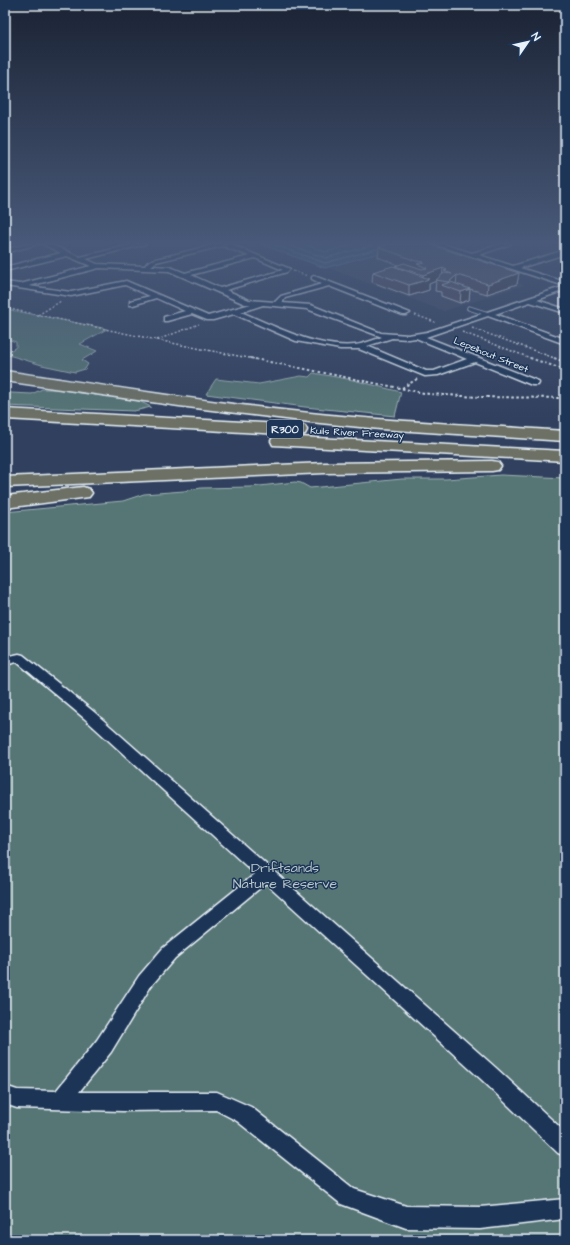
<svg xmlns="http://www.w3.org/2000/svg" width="570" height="1245" font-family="'Architects Daughter',sans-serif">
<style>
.built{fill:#424b66}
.green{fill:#567574;stroke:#9fb3b6}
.water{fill:#446a8c;stroke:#86a0b7}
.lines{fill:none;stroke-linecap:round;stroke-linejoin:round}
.shore{stroke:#a6bbcd;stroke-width:1}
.service-casing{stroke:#e8f1f8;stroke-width:5.5}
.minor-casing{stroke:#e8f1f8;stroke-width:3}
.motorway-casing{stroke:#e8f1f8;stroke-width:3}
.path-far1{stroke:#e8f1f8;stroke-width:1.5;stroke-dasharray:2 2;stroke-linecap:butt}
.path{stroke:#e8f1f8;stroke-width:2;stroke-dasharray:2.5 2.5;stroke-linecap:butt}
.service{stroke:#1d3557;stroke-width:3.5}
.minor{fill:#1d3557;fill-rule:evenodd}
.motorway{fill:#6c7065;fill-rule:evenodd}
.wall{fill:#534e5f;stroke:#e8f1f8}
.shaded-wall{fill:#43404e;stroke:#e8f1f8}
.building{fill:#605b6f;stroke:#e8f1f8}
.labels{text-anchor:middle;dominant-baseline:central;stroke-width:3;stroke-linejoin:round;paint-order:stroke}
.far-street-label{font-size:10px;fill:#e8f1f8;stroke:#1d3557}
.shield{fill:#1d3557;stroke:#abb9c8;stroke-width:1}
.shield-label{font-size:11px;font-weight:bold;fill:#e8f1f8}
.near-park-label{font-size:14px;fill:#b5c6ca;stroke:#1d3557}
</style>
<rect width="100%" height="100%" fill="#31405e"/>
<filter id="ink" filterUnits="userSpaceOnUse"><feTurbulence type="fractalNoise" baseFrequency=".025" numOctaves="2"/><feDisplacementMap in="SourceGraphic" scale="8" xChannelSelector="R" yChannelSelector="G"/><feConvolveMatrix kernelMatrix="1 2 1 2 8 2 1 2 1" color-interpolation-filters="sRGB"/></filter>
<g filter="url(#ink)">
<path class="built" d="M407,246L524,285L444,311L328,268Z"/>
<g class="green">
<path d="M5,309L103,328L107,329L80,344L97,351L82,360L88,364L85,369L75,372L42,365L5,354L16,347V342L10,340H5Z"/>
<path d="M313,373L353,380L401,392L395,416L305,407L206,394L216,379L259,384L301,376L309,377Z"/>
<path d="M5,385L9,388L8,392L11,393L32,394L42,389H56L81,393L139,401L151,407L134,411L5,406Z"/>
<path d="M501,475L565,478V1240H5V512L123,501L144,494L184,491L201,488L251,487L295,482L301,483L310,488L402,479H446Z"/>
</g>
<path class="water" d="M260,244H400L405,246L325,268Z"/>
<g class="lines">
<g class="shore">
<path d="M272,244L325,263L377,249"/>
<path d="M286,244L326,258L377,244"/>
<path d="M304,244L326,252L354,244"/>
</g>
<g class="service-casing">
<path id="service" d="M469,308L488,314"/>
</g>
<g class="minor-casing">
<g id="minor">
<path d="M28,244H39L5,253V249Z"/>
<path d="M42,244H50L80,257L135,244H146L86,259L97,264L145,266L148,262L152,260L216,244H230L290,269L287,272L226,290L249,300L275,302L281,296L322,284L312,279V277L314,276L410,313L406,315H403L329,286L285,298L282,303L311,305L381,333L408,335L427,332L565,286L434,244H443L472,253L501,244H511L479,255L513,266L565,250V254L520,268L565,282V290L537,300L565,309V313L530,302L495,314L565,339V344L488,316L426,337L538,381L539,383L538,385H532L475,362L438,375L425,376L359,349H340L296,341L234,314L213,320H207L192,314L167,321H164V317L185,311L156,298L133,305H130V301L150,296L125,285L71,296L5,286V282L20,284L91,266L67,256L5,271V267L61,253ZM223,246L249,256L185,273L170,267L151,266L156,262ZM255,258L283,270L220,288L191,275ZM99,268L169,271L245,304H251L208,316L126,281L71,292L29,286ZM263,305L307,309L382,337C373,340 364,344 355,345C318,349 274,326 241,312ZM392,338L408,339L416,338L467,359L434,371H426L367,346Z"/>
<path d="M19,654L23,655L94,712L496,1068L565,1132V1156L558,1153L482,1080L266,883L175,958L151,986L111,1052L79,1092H217L251,1107L354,1189L406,1206L480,1207L565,1199V1219L480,1229L406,1228L341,1204L237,1121L216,1110L123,1111L17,1108L5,1104V1086L17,1090L56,1091L97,1040L139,976L163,948L255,874L84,718L17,662L5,665V657Z"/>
</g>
</g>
<g class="motorway-casing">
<g id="motorway">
<path d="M5,371C121,388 237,407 353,417C424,423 494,426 565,431V441L380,429L310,422L179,406L5,381Z"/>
<path d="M5,409L299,425L305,426L307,430L305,434L299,435L5,419Z"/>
<path d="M279,436L565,451V461L273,445L271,441L273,437Z"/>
<path d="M492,461L498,462L501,466L498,470L492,471L325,473L5,487V477L325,463Z"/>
<path d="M83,487L89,489L92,493L89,497L5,508V496Z"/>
</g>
</g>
<g class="path-far1">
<path d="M293,271L308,276"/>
<path d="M5,308C88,325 171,344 255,359"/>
<path d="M38,315L61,301"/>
<path d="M415,315L435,322"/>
<path d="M472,328L557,359"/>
<path d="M462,332L533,359"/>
<path d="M157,340L199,324"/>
</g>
<g class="path">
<path d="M250,358L429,394L479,397L565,398"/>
<path d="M530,358L565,370"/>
<path d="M554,358L565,362"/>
<path d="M402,388L417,379"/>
</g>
<use href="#service" class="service"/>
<use href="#minor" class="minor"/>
<use href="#motorway" class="motorway"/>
</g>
<path class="wall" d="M379,247L519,273L517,284L487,294L470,289L469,300L460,303L441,296V292L435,291L436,281L429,284V290L409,296L372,282L373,272L395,267V266L398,265L378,257Z"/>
<g class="shaded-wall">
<path d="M443,268L442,279L436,280V281L429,284V290L409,296V285L423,281V275Z"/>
<path d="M519,273L517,284L487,294L488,284Z"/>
<path d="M457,275L456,285L448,287L449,282Z"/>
<path d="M470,289L469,300L460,303L461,292Z"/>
</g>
<g class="building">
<path d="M388,244H428L519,273L488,284L457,275L449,282L436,280L444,273L452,274L444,271L447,270L443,268L423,275L395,266L404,263L422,269L427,268L417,264L424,262L416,261L379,247Z"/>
<path d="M393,266L429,279L409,285L373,272Z"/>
<path d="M451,282L470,289L461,292L441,285Z"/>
</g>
</g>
<linearGradient id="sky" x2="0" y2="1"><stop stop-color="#1b2334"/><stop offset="0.58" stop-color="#485979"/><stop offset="1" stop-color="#485979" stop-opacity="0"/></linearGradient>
<rect width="570" height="418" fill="url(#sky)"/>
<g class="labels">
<g class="far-street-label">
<text transform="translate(491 355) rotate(22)">Lepelhout Street</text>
<text transform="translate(357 433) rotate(3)">Kuils River Freeway</text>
</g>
<rect class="shield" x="267" y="420" width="36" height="18" rx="3"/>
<g class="shield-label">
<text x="285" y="429">R300</text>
</g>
<g class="near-park-label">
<text x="285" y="868">Driftsands<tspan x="285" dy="16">Nature Reserve</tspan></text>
</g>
</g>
<rect width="570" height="1245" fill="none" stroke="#1d3557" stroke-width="20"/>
<rect x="10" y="10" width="550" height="1225" fill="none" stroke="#e8f1f8" stroke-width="1.5" filter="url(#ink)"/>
<g transform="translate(528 42) rotate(56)" stroke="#1d3557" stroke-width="3" paint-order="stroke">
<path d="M0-3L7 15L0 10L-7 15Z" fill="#e8f1f8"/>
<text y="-6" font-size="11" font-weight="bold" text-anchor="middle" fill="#e8f1f8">N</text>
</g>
</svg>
